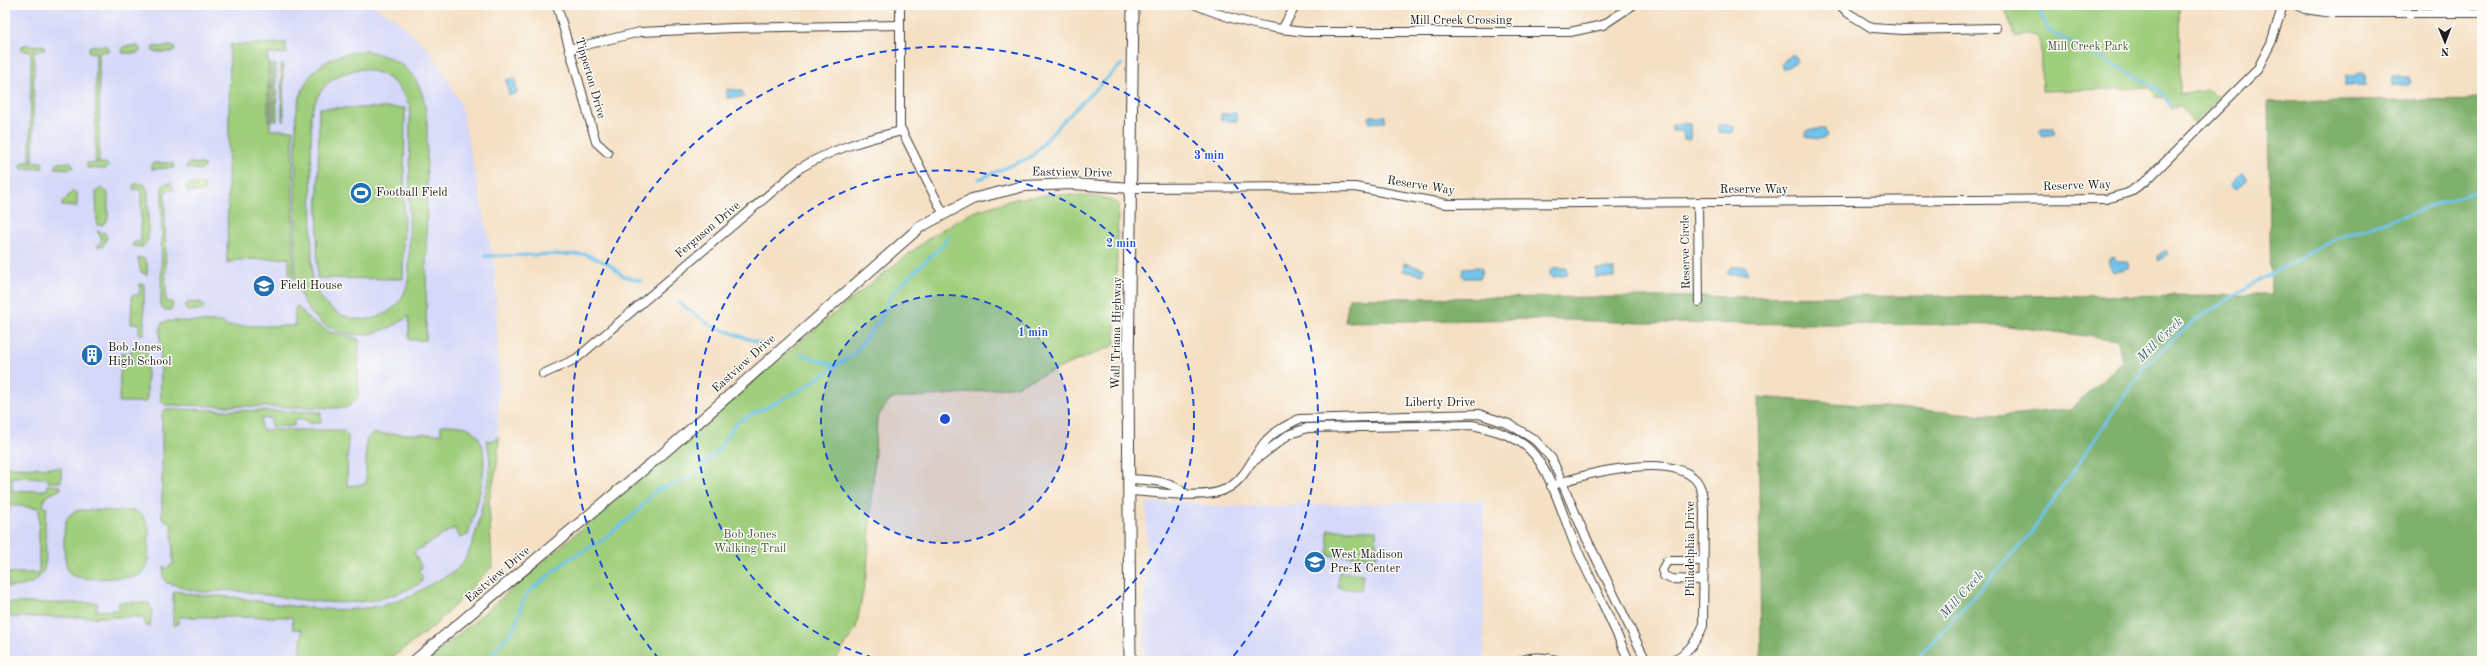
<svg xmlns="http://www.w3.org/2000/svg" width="2487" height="666" font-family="'Old Standard TT',serif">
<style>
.built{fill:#d5d8f9}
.green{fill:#9fce7c;stroke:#5e754c;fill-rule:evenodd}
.forest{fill:#7fb16c;stroke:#4e6644}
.water{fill:#6fc3eb;stroke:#467084}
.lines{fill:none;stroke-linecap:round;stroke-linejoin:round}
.stream{stroke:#6fc3eb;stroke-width:3}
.minor-casing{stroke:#3d3935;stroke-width:10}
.tertiary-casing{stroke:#3d3935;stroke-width:12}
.secondary-casing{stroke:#3d3935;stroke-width:13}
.minor{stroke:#fff;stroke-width:8}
.tertiary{stroke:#fff;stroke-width:10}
.secondary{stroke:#fff;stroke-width:11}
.ring{fill:none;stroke:#1d4ed8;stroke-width:2;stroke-dasharray:7 5}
.labels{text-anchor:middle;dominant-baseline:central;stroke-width:3;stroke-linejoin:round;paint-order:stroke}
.street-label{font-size:12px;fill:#1c1c1c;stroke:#fdfcf7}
.park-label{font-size:12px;fill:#4a5a3e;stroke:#fdfcf7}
.poi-label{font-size:12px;fill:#1c1c1c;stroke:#fdfcf7;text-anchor:start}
.water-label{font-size:13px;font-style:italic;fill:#3d5f6f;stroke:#fdfcf7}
.centre{fill:#1d4ed8;stroke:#fdfcf7;stroke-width:2}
.ring-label{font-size:12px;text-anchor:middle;font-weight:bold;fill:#1d4ed8;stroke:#fdfcf7;stroke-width:3;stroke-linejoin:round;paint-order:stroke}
</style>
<rect width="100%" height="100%" fill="#fdfcf7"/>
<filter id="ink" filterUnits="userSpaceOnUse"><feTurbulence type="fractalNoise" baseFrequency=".025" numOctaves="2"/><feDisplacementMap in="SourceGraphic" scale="8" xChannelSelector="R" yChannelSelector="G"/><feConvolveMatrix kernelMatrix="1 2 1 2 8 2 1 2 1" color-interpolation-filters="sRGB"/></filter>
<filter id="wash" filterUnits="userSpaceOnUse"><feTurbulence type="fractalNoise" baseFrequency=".012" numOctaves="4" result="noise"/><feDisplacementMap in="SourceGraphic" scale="16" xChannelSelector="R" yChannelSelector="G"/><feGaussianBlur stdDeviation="0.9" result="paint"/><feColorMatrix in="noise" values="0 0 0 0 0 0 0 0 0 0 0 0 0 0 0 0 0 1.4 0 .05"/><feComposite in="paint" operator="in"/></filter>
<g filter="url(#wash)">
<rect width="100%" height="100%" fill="#f5e0c4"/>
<g class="built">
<path d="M5,5H372L397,20L432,53L460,102L495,268L499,390L497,466L489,500L492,567L430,624L379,661H5Z"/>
<path d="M1484,501V661H1144L1147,502H1184L1219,507Z"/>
</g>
<g class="green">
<path d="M2004,5H2179L2180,95L2207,90L2220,97L2194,123L2180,105L2170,109L2167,98L2155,97L2150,88L2042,91L2040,39L2034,35L2015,36Z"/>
<path d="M286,43L287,53L268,54V121H270L269,64H272V121H270V130H293V280L289,274V258L236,260L227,263L230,45Z"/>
<path d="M23,45L45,46L44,50L34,51L33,160H30L31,52L21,50Z"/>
<path d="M90,46H106L109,49V51L99,52V162L95,161L96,53L88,52Z"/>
<path d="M124,46H138L141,50L137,53H123L122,51Z"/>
<path d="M174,46L175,49L173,52H154L152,49L153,47Z"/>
<path d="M368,51C410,61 425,82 427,124L426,340H409V316C362,352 305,335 295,274L296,115C302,72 325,53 368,51ZM362,69C386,72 400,84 410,106L409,274C404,332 329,335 312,280L311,115C317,88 334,72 362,69Z"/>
<path d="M274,64H276L277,121H274Z"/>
<path d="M281,64H283L284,121H282Z"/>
<path d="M319,108H405L403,279L317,278Z"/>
<path d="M23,162H42L43,168L22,169L20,167Z"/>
<path d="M71,162L74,167L71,169L55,168L58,163Z"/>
<path d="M87,163H106L109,166L106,169L87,168Z"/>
<path d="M153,163H173L174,168L152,169L151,166Z"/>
<path d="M189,163L203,164L205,166L202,170L186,168Z"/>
<path d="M171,183L174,190L165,191L166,302H172L173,305L171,310H164L161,306L162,189L163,185Z"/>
<path d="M134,184H144L148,191V240L142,247L132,246L134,242H141V190L133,189Z"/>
<path d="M189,184H203L205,190L203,192H188L186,187Z"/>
<path d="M101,188L108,193V219L103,225H97L96,192Z"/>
<path d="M73,191L77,193V206H62V202Z"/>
<path d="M1052,194L1101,197L1118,203L1115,345L1016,386L967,393L890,399L877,418L867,572L856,628L835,661H428L765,371L850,300L933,235L973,212L1015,199Z"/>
<path d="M97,231L105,233L107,238L103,246L97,247L102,239Z"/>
<path d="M138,258H143L147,262V275L141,272Z"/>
<path d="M140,284H144V334H139V323L131,324L132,295H139Z"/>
<path d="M201,302L204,307L202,310L187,311L185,308L187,303Z"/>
<path d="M297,306L311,321L330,332L359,339L358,399L346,408L165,405L161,401L160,329L162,323L167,321L223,322L225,326H295V309Z"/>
<path d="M131,350H147V402H119L121,353H131Z"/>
<path d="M166,409L321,412V423H308L307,420H294V426L271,427V418L261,419V430H342L348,436L347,486L366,484V440L372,434H441V425C449,425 459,425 466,427C501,440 475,510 468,535L460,538L454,528L414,552L422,568L418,571L423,576L421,583C358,617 303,598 236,591C225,589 213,593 202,592C191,591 179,585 167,583L163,577L164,566L166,569L173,564L172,525L162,518V413Z"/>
<path d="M499,437L497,466L489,500L492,567L432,628L387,661H300L302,630L293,629L292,617H178V624L173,626V593L176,591C199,598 222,594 245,599C295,607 349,617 398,601C410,598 422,589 433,583C441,578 453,574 459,567C472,552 477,530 481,511C486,487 495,464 486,440L492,441Z"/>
<path d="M5,467L61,468V482H48L47,478L12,477V491L47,490V485L61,486V489L45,497L43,506L47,508C38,543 65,587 8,587V573H39V508L8,505L10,511L5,510Z"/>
<path d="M79,510L136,511L143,516L149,528L148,565L143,573L135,577C119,577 85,582 71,575C63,570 62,527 67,519C69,514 74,512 79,510Z"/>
<path d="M1328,530H1376L1377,556H1328Z"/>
<path d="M1339,572L1363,574L1361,590L1338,588Z"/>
<path d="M119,602L149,603L152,610L150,626H145L144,617H11C10,611 6,608 6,603H97V611L119,610Z"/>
</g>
<path class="forest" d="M2482,99V661H1761L1758,397L1997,416L2070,409L2122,362L2118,340L2000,325L1642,323L1539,319L1345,322L1349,298L2271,295L2268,102Z"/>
<g class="water">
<path d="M1791,55H1794L1797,61L1784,70L1782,64Z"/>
<path d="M2359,72L2366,75V85L2345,86V76H2357Z"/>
<path d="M2392,77H2409L2411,83L2410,85H2392Z"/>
<path d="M515,78L517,93L509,95L506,80Z"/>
<path d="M727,89L742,91L744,97L727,98Z"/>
<path d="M1236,113L1237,121H1221V114Z"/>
<path d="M1370,116H1385V122L1370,123L1368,118Z"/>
<path d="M1672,124H1690V139H1684L1683,131H1672Z"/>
<path d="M1718,125H1733L1734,129L1732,133L1718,132Z"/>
<path d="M2042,128H2054L2056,134L2043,136L2039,130Z"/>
<path d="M1811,129H1825L1827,136C1821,141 1812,138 1806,136V131Z"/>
<path d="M2242,173L2248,179L2236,190L2231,185Z"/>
<path d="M2166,250L2169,254L2162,260H2158L2157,256Z"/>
<path d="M2114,257L2117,261H2128L2130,266L2128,268L2113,272L2108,262L2110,258Z"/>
<path d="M1404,263L1425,269L1423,275L1403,271Z"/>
<path d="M1480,267L1482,269L1480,278H1464L1462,275L1463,268Z"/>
<path d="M1731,267H1746L1748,274L1729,275L1727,273Z"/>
<path d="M1554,268H1566L1568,275L1554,277L1550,275V271Z"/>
<rect x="1596" y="269" width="18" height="8"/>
</g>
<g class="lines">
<g class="stream">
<path d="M2037,5L2049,31L2150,84L2164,95L2171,107"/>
<path d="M979,179L1031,157L1065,119L1122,64"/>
<path d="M485,256L585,254L609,264L623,276L641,281"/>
<path d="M678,302L710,325L762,344"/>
<path d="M801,354L836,366"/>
<path d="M486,661L515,627L526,594L569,559L604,539L635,514L655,491L692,477L718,450L737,422L799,391L854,354L880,320L893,292L944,244L949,235"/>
<path d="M1915,661L2029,536L2147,363L2194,321L2254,283L2337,238L2482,189"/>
</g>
</g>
</g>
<g filter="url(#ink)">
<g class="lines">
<g class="minor-casing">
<g id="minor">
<path d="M557,5L596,142L608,153"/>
<path d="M900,5V127L943,213"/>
<path d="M1196,5C1234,21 1265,28 1306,32H1570L1603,25L1633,5"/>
<path d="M1840,5L1848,13L1872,28L1903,30L1996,28"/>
<path d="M2296,5L2305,9L2332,13H2482"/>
<path d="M1282,29L1296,5"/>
<path d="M569,49L640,32L733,28L900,25"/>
<path d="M1132,188L1355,187L1447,204L2106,199L2128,193L2147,180L2257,70L2271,43L2283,5"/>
<path d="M1698,202L1699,302"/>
<path d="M543,374L576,359L800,168C833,149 865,139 902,131"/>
<path d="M1254,461L1288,435L1307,428L1472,425C1491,429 1515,435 1530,450C1551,471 1563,517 1575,545C1593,584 1612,622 1629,661"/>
<path d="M1130,479C1151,480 1167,480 1185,493"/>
<path d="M1551,486C1583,474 1670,451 1696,480C1703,489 1703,499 1704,510L1703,626C1697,641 1686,655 1670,661"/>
<path d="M1130,491C1155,492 1205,500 1226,489C1245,480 1252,458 1264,443C1273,432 1287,425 1299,419L1479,414L1509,424L1535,440L1552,459L1583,531L1646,661"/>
<path d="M1702,561H1667L1662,570L1664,576L1671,579L1702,580"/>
<path d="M1521,661C1532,655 1549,658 1560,661"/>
</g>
</g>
<g class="tertiary-casing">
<path id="tertiary" d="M414,661L666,451L920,227L972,199L1024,186L1072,184L1132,188"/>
</g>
<g class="secondary-casing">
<path id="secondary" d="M1130,661L1128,372L1133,5"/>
</g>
<use href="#minor" class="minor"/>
<use href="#tertiary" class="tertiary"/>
<use href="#secondary" class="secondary"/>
</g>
</g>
<circle cx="945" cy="419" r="124" fill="#1d4ed8" fill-opacity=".12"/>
<g class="ring">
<circle cx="945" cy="419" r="124"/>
<path d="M885 661A249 249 0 1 1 1005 661"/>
<path d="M659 659A373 373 0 1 1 1231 659"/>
</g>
<defs>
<g id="stadium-disc" transform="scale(1.15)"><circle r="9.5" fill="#1f6fb2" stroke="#fdfcf7"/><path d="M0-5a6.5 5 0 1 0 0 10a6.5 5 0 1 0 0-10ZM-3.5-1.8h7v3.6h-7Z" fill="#fff"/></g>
<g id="school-disc" transform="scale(1.15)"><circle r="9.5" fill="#1f6fb2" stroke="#fdfcf7"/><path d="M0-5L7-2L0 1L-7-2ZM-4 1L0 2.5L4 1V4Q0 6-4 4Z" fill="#fff"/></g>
<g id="building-disc" transform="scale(1.15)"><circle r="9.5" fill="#1f6fb2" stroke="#fdfcf7"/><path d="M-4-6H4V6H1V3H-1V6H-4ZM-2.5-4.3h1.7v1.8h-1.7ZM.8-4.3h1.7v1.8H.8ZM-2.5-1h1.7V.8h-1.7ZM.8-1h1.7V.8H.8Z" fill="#fff"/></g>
</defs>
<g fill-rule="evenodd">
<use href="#stadium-disc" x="361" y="193"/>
<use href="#school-disc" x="264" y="286"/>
<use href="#building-disc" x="92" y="355"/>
<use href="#school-disc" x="1315" y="562"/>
</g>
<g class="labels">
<g class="street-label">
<text x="1461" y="21">Mill Creek Crossing</text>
<text transform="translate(590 78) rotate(74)">Tipperton Drive</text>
<text transform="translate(1072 173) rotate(1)">Eastview Drive</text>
<text transform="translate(1421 186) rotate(9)">Reserve Way</text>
<text transform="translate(2077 186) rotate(-2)">Reserve Way</text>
<text x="1754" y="190">Reserve Way</text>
<text transform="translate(708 230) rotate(-40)">Ferguson Drive</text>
<text transform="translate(1686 252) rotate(-91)">Reserve Circle</text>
<text transform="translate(1117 333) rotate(-89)">Wall Triana Highway</text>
<text transform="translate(744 364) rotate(-42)">Eastview Drive</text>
<text x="1440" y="403">Liberty Drive</text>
<text transform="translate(1691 549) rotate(-90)">Philadelphia Drive</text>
<text transform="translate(498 575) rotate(-40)">Eastview Drive</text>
</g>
<g class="park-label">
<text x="2088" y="47">Mill Creek Park</text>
<text x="750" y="535">Bob Jones<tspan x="750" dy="14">Walking Trail</tspan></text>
</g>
<g class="poi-label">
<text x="376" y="193">Football Field</text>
<text x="280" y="286">Field House</text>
<text x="108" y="348">Bob Jones<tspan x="108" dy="14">High School</tspan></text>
<text x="1330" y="555">West Madison<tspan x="1330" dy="14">Pre-K Center</tspan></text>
</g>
<g class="water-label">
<text transform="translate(2160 340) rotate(-44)">Mill Creek</text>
<text transform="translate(1962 595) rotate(-48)">Mill Creek</text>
</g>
</g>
<circle cx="945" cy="419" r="6" class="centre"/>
<g class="ring-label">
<text x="1209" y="159">3 min</text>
<text x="1121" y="247">2 min</text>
<text x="1033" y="336">1 min</text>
</g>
<rect width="2487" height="666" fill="none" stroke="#fdfcf7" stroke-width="20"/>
<g transform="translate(2445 42) rotate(179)" stroke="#fdfcf7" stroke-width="3" paint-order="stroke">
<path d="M0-3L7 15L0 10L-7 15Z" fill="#1c1c1c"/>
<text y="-6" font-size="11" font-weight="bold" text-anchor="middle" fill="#1c1c1c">N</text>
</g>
</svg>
